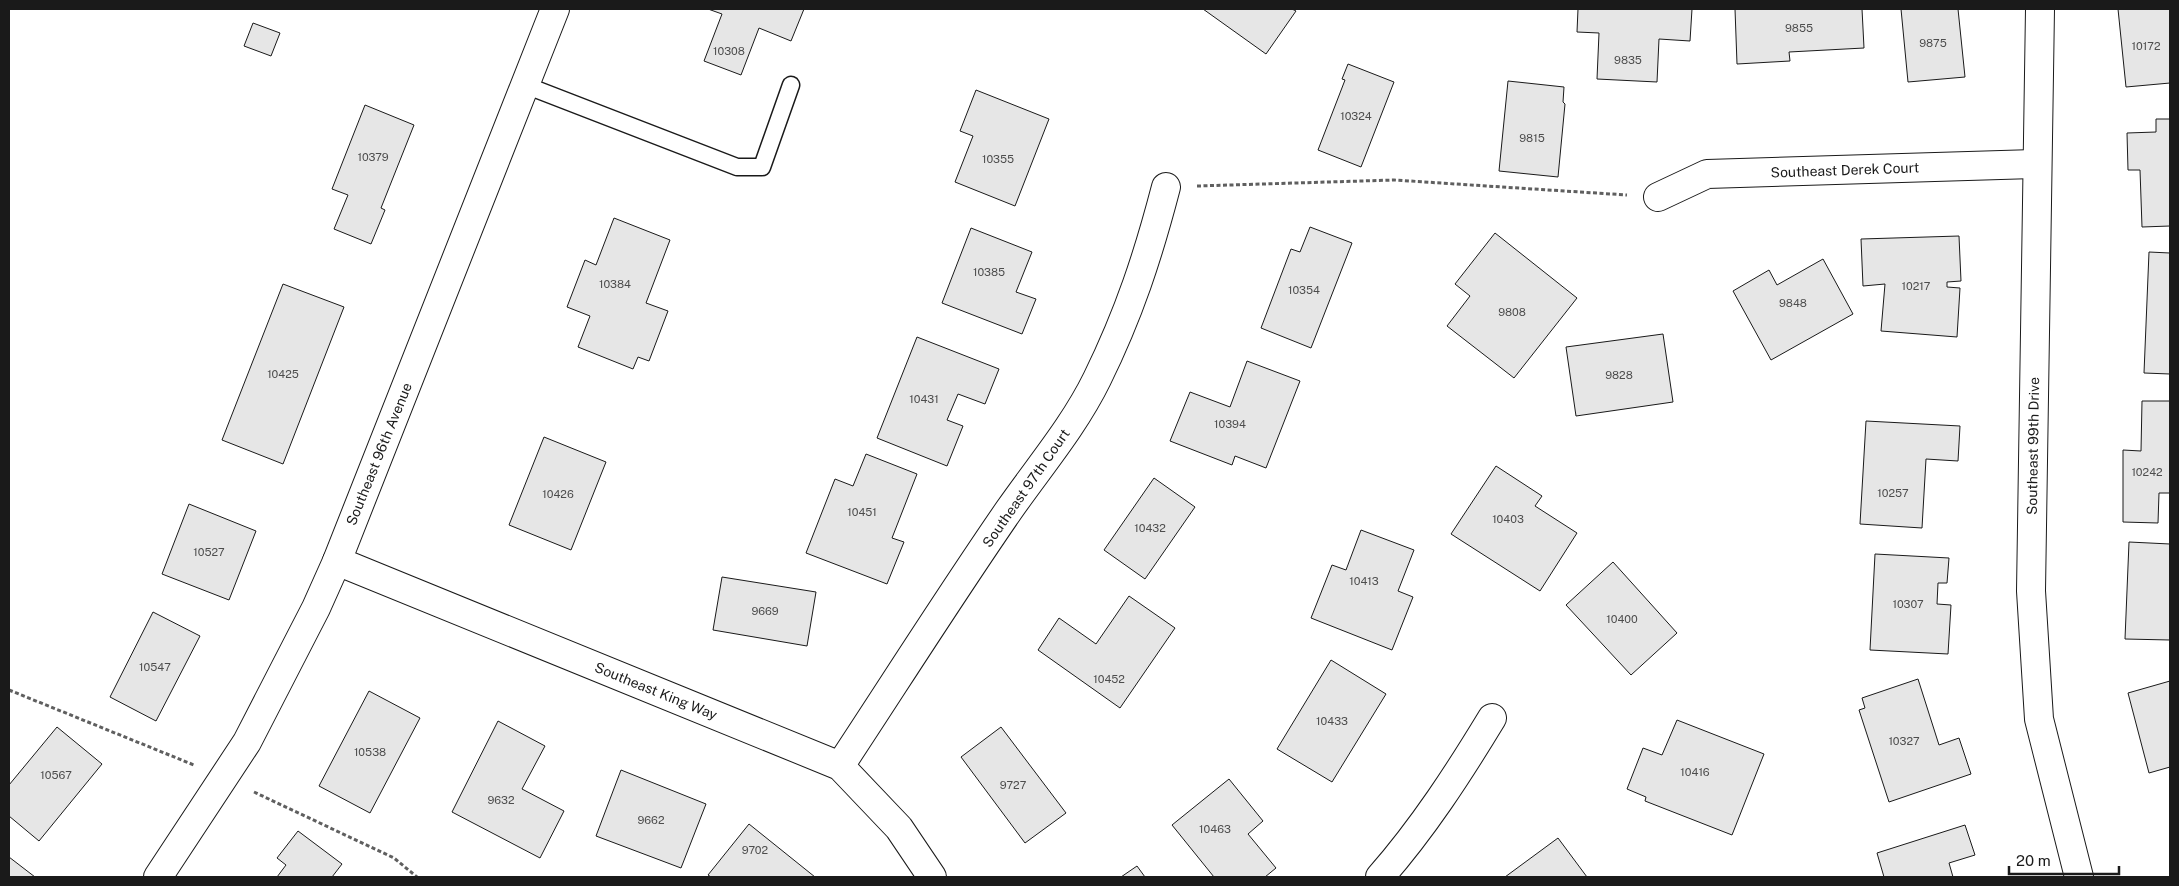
<svg xmlns="http://www.w3.org/2000/svg" width="2179" height="886" font-family="'Public Sans',sans-serif">
<style>
.building{fill:#e6e6e6;stroke:#1a1a1a}
.lines{fill:none;stroke-linecap:round;stroke-linejoin:round}
.lane-casing{stroke:#1a1a1a;stroke-width:19}
.street-casing{stroke:#1a1a1a;stroke-width:30}
.path{stroke:#5f5f5f;stroke-width:3;stroke-dasharray:4 2.5;stroke-linecap:butt}
.lane{stroke:#fff;stroke-width:16}
.street{stroke:#fff;stroke-width:28}
.labels{text-anchor:middle;dominant-baseline:central;stroke-width:4;stroke-linejoin:round;paint-order:stroke}
.number-label{font-size:11px;fill:#4d4d4d}
.street-label{font-size:14px;fill:#1a1a1a;stroke:#fff}
</style>
<rect width="100%" height="100%" fill="#fff"/>
<g class="building">
<path d="M708,9H804L791,41L759,28L741,75L704,61L722,14Z"/>
<path d="M1203,9H1292L1296,11L1266,54Z"/>
<path d="M1578,9H1692L1690,41L1659,39L1657,82L1597,79L1599,33L1577,32Z"/>
<path d="M1735,9H1862L1864,48L1789,52L1790,61L1737,64Z"/>
<path d="M1901,9H1958L1965,77L1908,82Z"/>
<path d="M2118,9H2170V83L2126,87Z"/>
<path d="M253,23L280,33L271,56L244,46Z"/>
<path d="M1348,64L1394,82L1361,167L1318,150L1345,80L1342,79Z"/>
<path d="M1508,81L1564,87L1563,102L1565,104L1558,177L1499,171Z"/>
<path d="M976,90L1049,119L1015,206L955,182L973,136L960,131Z"/>
<path d="M365,105L414,125L381,208L385,210L371,244L334,229L348,195L332,189Z"/>
<path d="M2156,119H2170V226L2142,227L2140,170H2128L2127,133L2156,132Z"/>
<path d="M614,218L670,240L646,303L668,311L649,361L638,357L633,369L578,347L590,316L567,307L585,260L596,265Z"/>
<path d="M1310,227L1352,243L1311,348L1261,328L1291,249L1300,252Z"/>
<path d="M971,228L1032,252L1016,292L1036,299L1022,334L942,303Z"/>
<path d="M1495,233L1577,298L1514,378L1447,326L1470,296L1455,284Z"/>
<path d="M1959,236L1961,281L1947,282V287L1960,288L1957,337L1881,331L1885,284L1863,286L1861,239Z"/>
<path d="M2149,252L2170,253V374L2144,373Z"/>
<path d="M1823,259L1853,314L1771,360L1733,291L1769,270L1777,285Z"/>
<path d="M283,284L344,307L283,464L222,440Z"/>
<path d="M1663,334L1673,402L1576,416L1566,347Z"/>
<path d="M917,337L999,369L985,404L958,394L947,420L963,426L947,466L877,438Z"/>
<path d="M1247,361L1300,381L1266,468L1235,456L1232,465L1170,441L1190,392L1230,407Z"/>
<path d="M2142,401H2170V493H2159L2158,523L2123,522V450L2141,451Z"/>
<path d="M1866,421L1960,426L1958,461L1926,459L1922,528L1860,524Z"/>
<path d="M544,437L606,462L571,550L509,525Z"/>
<path d="M866,454L917,474L892,538L904,542L887,584L806,553L835,479L853,486Z"/>
<path d="M1496,466L1542,496L1535,506L1577,533L1540,591L1451,534Z"/>
<path d="M1154,478L1195,507L1145,579L1104,550Z"/>
<path d="M189,504L256,531L229,600L162,574Z"/>
<path d="M1361,530L1414,550L1398,591L1413,597L1392,650L1311,618L1332,565L1346,570Z"/>
<path d="M2129,542L2170,544V640L2125,639Z"/>
<path d="M1875,554L1949,558L1947,583H1938L1937,604L1951,605L1948,654L1870,650Z"/>
<path d="M1613,562L1677,633L1631,675L1566,605Z"/>
<path d="M722,577L816,592L807,646L713,630Z"/>
<path d="M1129,596L1175,628L1120,708L1038,650L1059,618L1096,644Z"/>
<path d="M153,612L200,636L156,721L110,697Z"/>
<path d="M1331,660L1386,694L1332,782L1277,749Z"/>
<path d="M1918,679L1939,745L1959,738L1971,774L1889,802L1859,710L1865,708L1862,698Z"/>
<path d="M2170,681V767L2149,773L2128,693Z"/>
<path d="M369,691L420,718L370,813L319,786Z"/>
<path d="M1677,720L1764,754L1732,835L1645,801L1646,797L1627,789L1643,748L1662,755Z"/>
<path d="M498,721L545,746L522,789L564,811L540,858L452,812Z"/>
<path d="M57,727L102,764L39,841L9,816V785Z"/>
<path d="M1001,727L1066,813L1025,843L961,757Z"/>
<path d="M621,770L706,804L681,868L596,836Z"/>
<path d="M1229,779L1263,821L1248,834L1276,868L1265,877H1214L1172,825Z"/>
<path d="M749,824L815,877H711L708,875Z"/>
<path d="M1965,825L1975,855L1949,863L1953,877H1884L1877,853Z"/>
<path d="M298,831L342,864L332,877H277L286,865L277,858Z"/>
<path d="M1558,838L1587,877H1505Z"/>
<path d="M9,857L35,877H9Z"/>
<path d="M1137,866L1145,877H1121Z"/>
</g>
<g class="lines">
<g class="lane-casing">
<path id="lane" d="M525,85L737,167H762L791,85"/>
</g>
<g class="street-casing">
<g id="street">
<path d="M2040,9L2031,591L2039,719L2079,877"/>
<path d="M1658,197L1707,174L2036,164"/>
<path d="M337,561L840,766L899,828L932,877"/>
<path d="M840,766C896,681 951,594 1009,510C1039,467 1074,426 1097,379C1129,314 1148,256 1166,187"/>
<path d="M158,877L247,742L316,608L337,561L555,9"/>
<path d="M1380,877C1423,828 1458,774 1492,718"/>
</g>
</g>
<g class="path">
<path d="M1197,186L1394,180L1627,195"/>
<path d="M9,690L194,765"/>
<path d="M254,792L394,858L417,877"/>
</g>
<use href="#lane" class="lane"/>
<use href="#street" class="street"/>
</g>
<g class="labels">
<g class="number-label">
<text x="1799" y="28">9855</text>
<text x="1933" y="43">9875</text>
<text x="2146" y="46">10172</text>
<text x="729" y="51">10308</text>
<text x="1628" y="60">9835</text>
<text x="1356" y="116">10324</text>
<text x="1532" y="138">9815</text>
<text x="373" y="157">10379</text>
<text x="998" y="159">10355</text>
<text x="989" y="272">10385</text>
<text x="615" y="284">10384</text>
<text x="1916" y="286">10217</text>
<text x="1304" y="290">10354</text>
<text x="1793" y="303">9848</text>
<text x="1512" y="312">9808</text>
<text x="283" y="374">10425</text>
<text x="1619" y="375">9828</text>
<text x="924" y="399">10431</text>
<text x="1230" y="424">10394</text>
<text x="2147" y="472">10242</text>
<text x="1893" y="493">10257</text>
<text x="558" y="494">10426</text>
<text x="862" y="512">10451</text>
<text x="1508" y="519">10403</text>
<text x="1150" y="528">10432</text>
<text x="209" y="552">10527</text>
<text x="1364" y="581">10413</text>
<text x="1908" y="604">10307</text>
<text x="765" y="611">9669</text>
<text x="1622" y="619">10400</text>
<text x="155" y="667">10547</text>
<text x="1109" y="679">10452</text>
<text x="1332" y="721">10433</text>
<text x="1904" y="741">10327</text>
<text x="370" y="752">10538</text>
<text x="1695" y="772">10416</text>
<text x="56" y="775">10567</text>
<text x="1013" y="785">9727</text>
<text x="501" y="800">9632</text>
<text x="651" y="820">9662</text>
<text x="1215" y="829">10463</text>
<text x="755" y="850">9702</text>
</g>
<g class="street-label">
<text transform="translate(1845 170) rotate(-2)">Southeast Derek Court</text>
<text transform="translate(2033 446) rotate(-89)">Southeast 99th Drive</text>
<text transform="translate(379 454) rotate(-68)">Southeast 96th Avenue</text>
<text transform="translate(1026 488) rotate(-55)">Southeast 97th Court</text>
<text transform="translate(656 691) rotate(22)">Southeast King Way</text>
</g>
</g>
<rect width="2179" height="886" fill="none" stroke="#1a1a1a" stroke-width="20"/>
<path d="M2009 866v8h110v-8" fill="none" stroke="#1a1a1a" stroke-width="2.5"/>
<text x="2016" y="866" font-size="15" fill="#1a1a1a" stroke="#ffffff" stroke-width="4" paint-order="stroke">20 m</text>
</svg>
